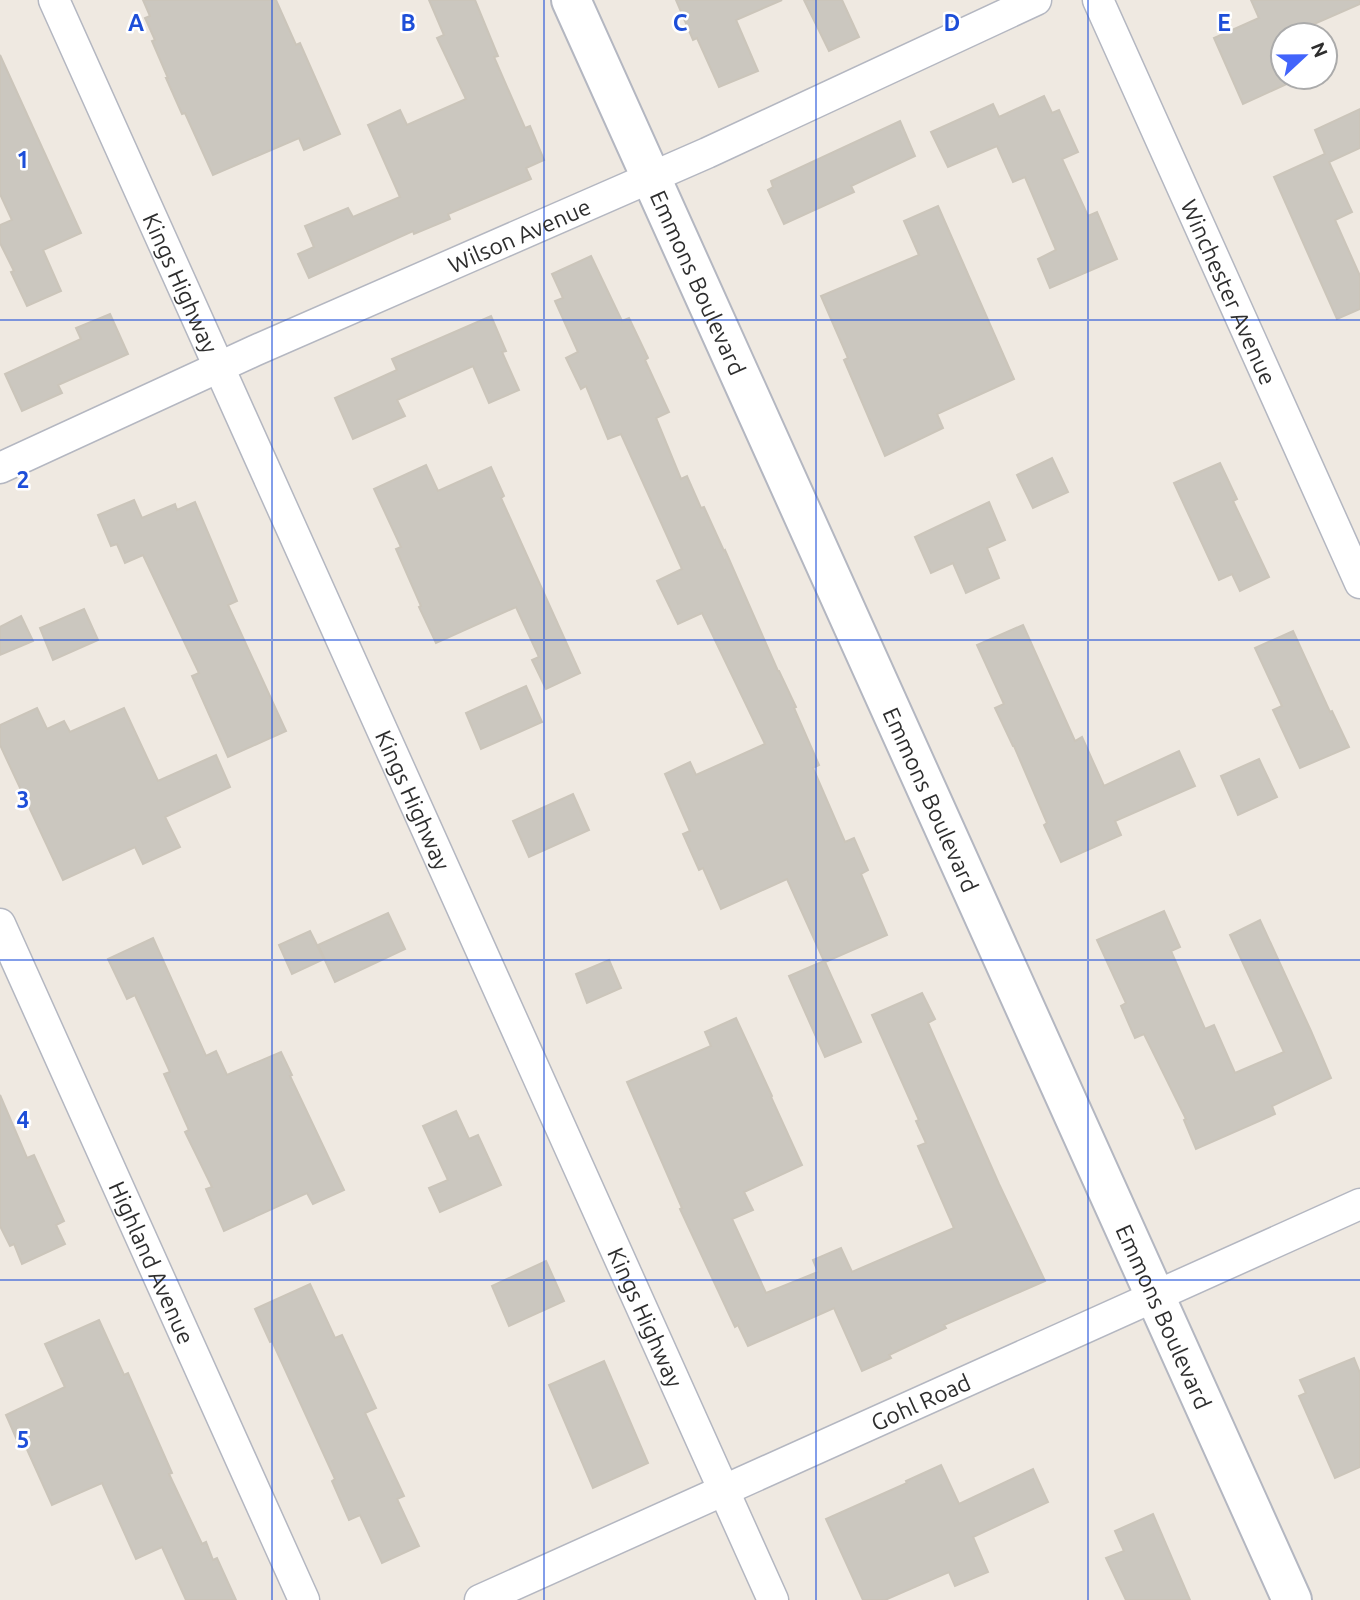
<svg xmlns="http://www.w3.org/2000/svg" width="1360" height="1600" font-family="Ubuntu,sans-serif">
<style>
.building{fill:#cbc7bf;stroke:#cbc5ba;stroke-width:2}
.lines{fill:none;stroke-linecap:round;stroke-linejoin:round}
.minor-casing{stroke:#b4b7c1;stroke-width:33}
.tertiary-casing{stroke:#b4b7c1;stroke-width:42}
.minor{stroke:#fff;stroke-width:30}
.tertiary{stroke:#fff;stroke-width:38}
.grid{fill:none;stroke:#1d4ed8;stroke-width:2;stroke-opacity:0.55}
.labels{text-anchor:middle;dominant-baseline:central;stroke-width:5;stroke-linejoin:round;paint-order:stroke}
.street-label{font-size:23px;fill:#2e2e2e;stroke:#fff}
.grid-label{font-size:23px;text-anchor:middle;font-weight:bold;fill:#1d4ed8;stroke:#fff;stroke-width:5;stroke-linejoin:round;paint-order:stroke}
</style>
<rect width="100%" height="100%" fill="#efe9e1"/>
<g class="building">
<path d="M143,0H276L296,45L300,43L340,134L304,150L299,138L213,175L185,113L182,114L166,78H168L152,41L155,40L145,18L150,16Z"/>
<path d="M429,0H475L498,56L494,57L525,128L530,126L544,160L526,168L531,179L448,214L450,219L414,234L413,231L309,278L298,254L314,247L305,226L348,208L353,217L400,197L368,125L400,110L407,125L466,99L437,38L444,35Z"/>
<path d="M676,0H782L736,20L758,71L719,87L697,38L693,40Z"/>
<path d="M804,0H842L859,37L829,51Z"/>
<path d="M1251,0H1360V4L1289,35H1283V77H1287L1289,83L1243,104L1214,38L1259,18Z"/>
<path d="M0,55L81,233L43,250L61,291L27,306L11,272L14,271L0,243V225L12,220L0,194Z"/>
<path d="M1044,96L1052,113L1059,110L1078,152L1062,159L1088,216L1097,212L1117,259L1050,288L1038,259L1056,250L1025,177L1013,182L997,146L948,167L931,132L993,104L999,117Z"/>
<path d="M1360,109V148L1329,162L1352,212L1335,220L1360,276V309L1337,319L1274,177L1325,154L1315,130Z"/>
<path d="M900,121L915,156L851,186L854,192L784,224L768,190L773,187L771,181Z"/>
<path d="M938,206L1014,379L937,414L943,428L885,456L844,360L848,358L821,296L919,255L904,221Z"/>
<path d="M591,256L622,321L629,318L648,358L645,360L669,412L656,418L681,479L687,476L701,508L704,507L724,551L725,550L778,671H779L796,707L794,708L819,765L813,768L845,842L854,838L868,870L861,874L887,935L825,962L861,1042L825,1057L789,976L824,961L787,879L721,909L703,868L699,870L683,834L690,831L665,774L690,762L696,775L765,744L702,613L678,624L657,581L682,569L621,434L608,439L586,386L581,389L566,358L578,352L555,301L563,298L552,274Z"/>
<path d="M110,314L128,354L58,385L62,393L22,411L5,374L81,339L76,328Z"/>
<path d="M491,316L506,351L502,352L519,390L489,403L473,366L397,400L405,416L353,439L335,398L397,370L392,359Z"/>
<path d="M1052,458L1068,492L1033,508L1017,475Z"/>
<path d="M1220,463L1237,499L1233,501L1269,577L1240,591L1232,574L1219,580L1174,483Z"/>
<path d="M426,465L438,491L491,467L504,496L501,498L580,673L546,689L532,660L539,657L516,607L436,643L419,607L421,606L396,549L401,547L374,489Z"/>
<path d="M134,500L142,518L175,504L177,510L195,502L237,601L228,605L286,731L228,757L192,676L199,673L143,555L125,563L117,544L111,546L98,515Z"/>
<path d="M989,502L1005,540L987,548L999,578L966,593L953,563L931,573L915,537Z"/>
<path d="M84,609L98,640L53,660L40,628Z"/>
<path d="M21,616L33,641L0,655V627Z"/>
<path d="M1023,625L1075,741L1082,737L1104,786L1179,751L1195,786L1115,821L1121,835L1061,862L1044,825L1047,823L1014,746H1013L995,708L1004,704L977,645Z"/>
<path d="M1293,631L1330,712L1332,711L1349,747L1300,768L1273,710L1282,706L1255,648Z"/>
<path d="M526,686L542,722L481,749L466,713Z"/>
<path d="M37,708L47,729L64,721L70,732L124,708L158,781L216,755L230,787L165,817L180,847L143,864L135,847L63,880L0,745V725Z"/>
<path d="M1259,759L1277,797L1238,815L1221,776Z"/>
<path d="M573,794L589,830L529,857L513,821Z"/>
<path d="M1164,911L1180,947L1171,951L1205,1029L1214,1025L1235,1073L1284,1052L1230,935L1260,920L1311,1031L1331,1078L1272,1106L1275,1114L1196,1149L1184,1120L1186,1119L1144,1034L1135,1038L1121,1006L1126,1003L1097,940Z"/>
<path d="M388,913L405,949L335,982L318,945Z"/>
<path d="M310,931L324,959L292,974L279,945Z"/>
<path d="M153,938L206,1056L216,1051L227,1075L281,1052L292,1075L290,1076L344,1190L313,1204L307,1193L224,1231L206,1189L212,1187L185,1132L189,1130L164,1074L170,1072L135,995L127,999L108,959Z"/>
<path d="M609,960L621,988L587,1003L576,974Z"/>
<path d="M922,993L935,1019L928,1023L999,1184L1045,1281L944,1325L946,1328L889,1355L891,1358L862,1371L834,1308L748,1346L738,1325L735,1327L680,1209L682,1208L627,1082L711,1046L705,1032L736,1018L772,1096L771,1097L802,1165L744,1192L753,1210L732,1219L766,1293L818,1272L813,1260L841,1248L852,1272L954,1228L918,1146L926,1143L916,1121L919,1120L872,1015Z"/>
<path d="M0,1095L27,1158L34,1155L64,1221L56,1225L65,1244L22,1264L14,1244L10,1246L0,1226Z"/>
<path d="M456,1111L469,1139L478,1135L501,1185L440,1212L429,1188L448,1180L423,1126Z"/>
<path d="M546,1261L564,1301L509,1326L492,1286Z"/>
<path d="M310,1284L335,1338L342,1335L376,1408L365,1413L404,1496L397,1499L419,1546L382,1563L360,1515L349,1520L332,1481L335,1479L272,1341L270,1342L255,1309Z"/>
<path d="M99,1320L124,1375L128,1373L172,1473L169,1474L202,1544L206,1542L213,1560L217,1558L236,1600H186L162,1547L136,1559L102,1483L52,1505L25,1445L20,1447L6,1415L65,1387L45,1344Z"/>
<path d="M1354,1358L1360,1373V1467L1335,1478L1299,1396L1306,1393L1300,1380Z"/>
<path d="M604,1361L648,1463L593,1488L549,1385Z"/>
<path d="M941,1465L959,1504L1033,1469L1048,1502L973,1537L988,1572L955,1586L949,1572L885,1600H863L826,1519L907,1483L906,1481Z"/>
<path d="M1153,1514L1190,1600H1126L1106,1558L1124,1551L1115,1531Z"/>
</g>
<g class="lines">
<g class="minor-casing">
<g id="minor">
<path id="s1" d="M54,0L773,1600"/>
<path id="s2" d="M1098,0L1360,583"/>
<path id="s3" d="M0,468L254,351L707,153L1036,0"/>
<path id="s4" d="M0,924L304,1600"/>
<path id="s5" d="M480,1600L1360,1204"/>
</g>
</g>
<g class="tertiary-casing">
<g id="tertiary">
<path id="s6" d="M571,0L1292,1600"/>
</g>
</g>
<use href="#minor" class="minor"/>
<use href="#tertiary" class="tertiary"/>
</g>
<path class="grid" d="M272,0V1600M544,0V1600M816,0V1600M1088,0V1600M0,320H1360M0,640H1360M0,960H1360M0,1280H1360"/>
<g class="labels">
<g class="street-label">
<text stroke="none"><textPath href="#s3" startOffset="569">Wilson Avenue</textPath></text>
<text stroke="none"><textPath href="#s1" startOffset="310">Kings Highway</textPath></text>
<text stroke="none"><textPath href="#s6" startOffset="310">Emmons Boulevard</textPath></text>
<text stroke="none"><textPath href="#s2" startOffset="320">Winchester Avenue</textPath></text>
<text stroke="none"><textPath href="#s1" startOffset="877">Kings Highway</textPath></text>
<text stroke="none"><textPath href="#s6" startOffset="877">Emmons Boulevard</textPath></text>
<text stroke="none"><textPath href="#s4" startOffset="371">Highland Avenue</textPath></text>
<text stroke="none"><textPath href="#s1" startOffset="1444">Kings Highway</textPath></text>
<text stroke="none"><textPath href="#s6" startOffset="1444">Emmons Boulevard</textPath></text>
<text stroke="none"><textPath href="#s5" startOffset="483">Gohl Road</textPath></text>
</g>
</g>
<g class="grid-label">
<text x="136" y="31">A</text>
<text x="408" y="31">B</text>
<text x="680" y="31">C</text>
<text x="952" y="31">D</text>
<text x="1224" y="31">E</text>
<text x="23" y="168">1</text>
<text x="23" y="488">2</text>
<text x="23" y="808">3</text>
<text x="23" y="1128">4</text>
<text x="23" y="1448">5</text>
</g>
<g transform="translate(1304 56) rotate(68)"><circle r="33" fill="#ffffff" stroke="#ababab" stroke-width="2"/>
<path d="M0-5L12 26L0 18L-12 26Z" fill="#4264fb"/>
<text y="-10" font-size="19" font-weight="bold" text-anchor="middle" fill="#2e2e2e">N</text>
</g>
</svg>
